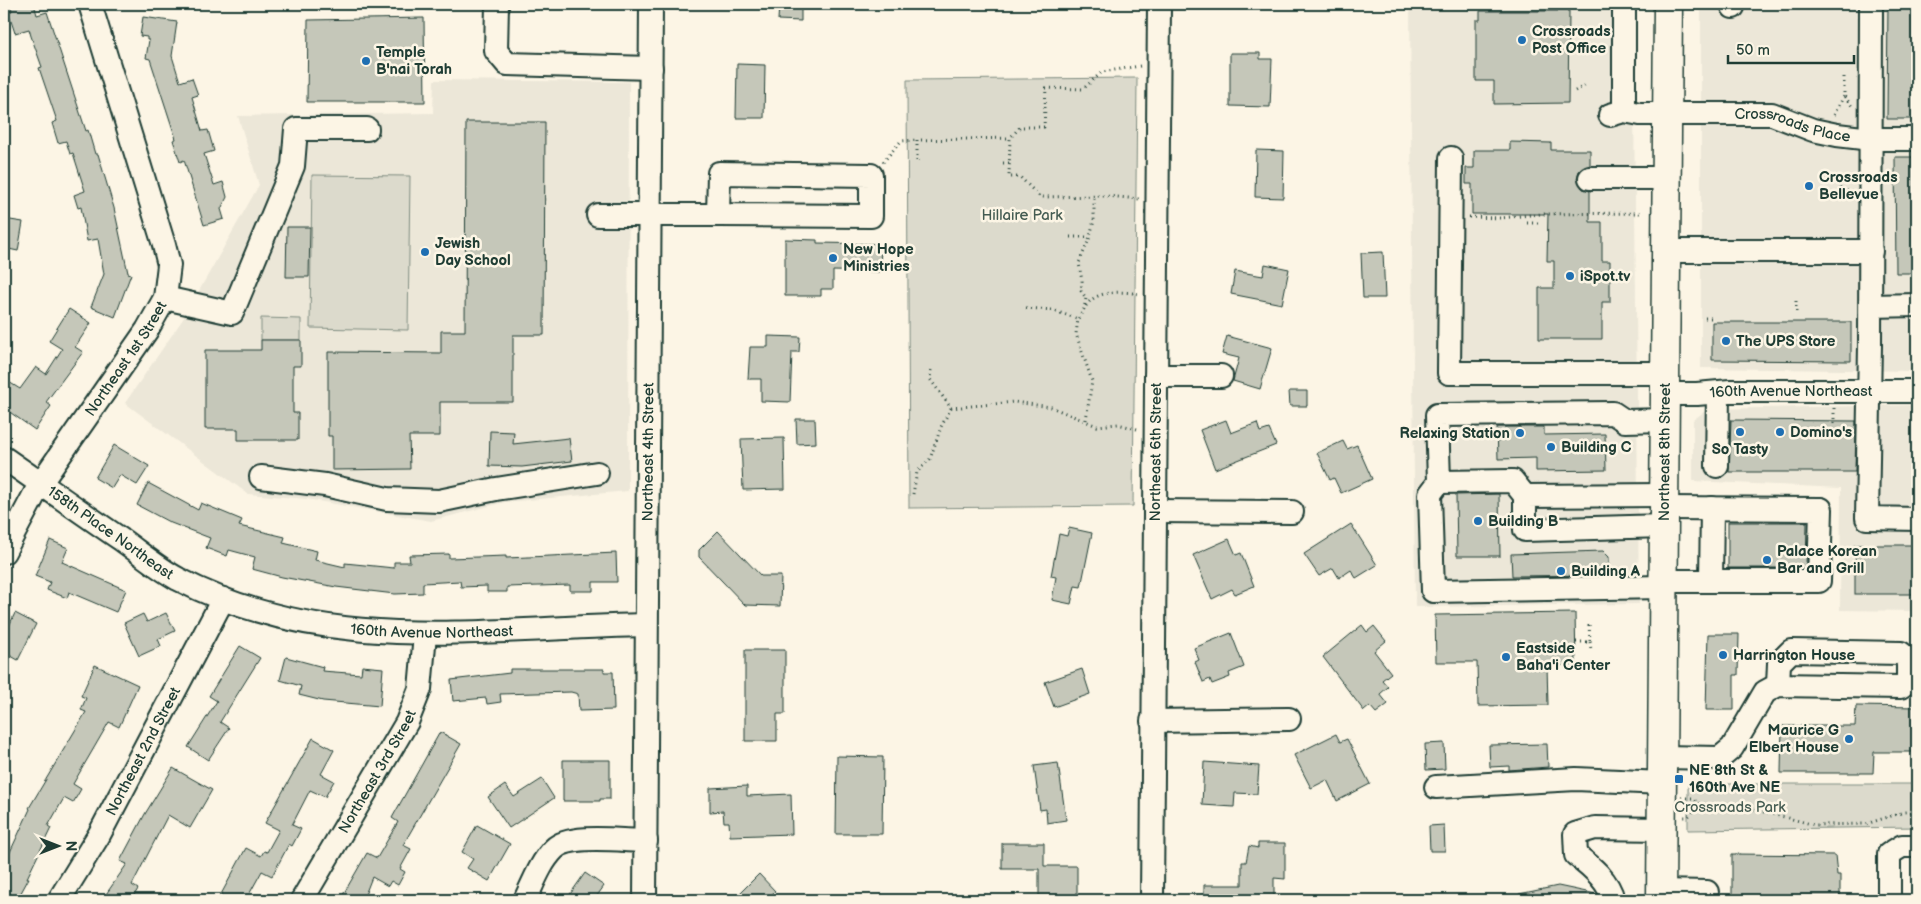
<svg xmlns="http://www.w3.org/2000/svg" width="1921" height="904" font-family="'Balsamiq Sans',sans-serif">
<style>
.built{fill:#ece7d8}
.green{fill:#dcdacc;stroke:#7e8c80}
.building{fill:#c5c7b9;stroke:#1f3d34}
.lines{fill:none;stroke-linecap:round;stroke-linejoin:round}
.minor-casing{stroke:#1f3d34;stroke-width:26}
.major-casing{stroke:#1f3d34;stroke-width:31}
.path{stroke:#1f3d34;stroke-width:3;stroke-dasharray:1 4;stroke-linecap:butt}
.minor{stroke:#fcf5e5;stroke-width:22}
.major{stroke:#fcf5e5;stroke-width:28}
.poi-dot{fill:#1f6fb2;stroke:#fcf5e5;stroke-width:2}
.labels{text-anchor:middle;dominant-baseline:central;stroke-width:5;stroke-linejoin:round;paint-order:stroke}
.poi-label{font-size:15px;font-weight:bold;fill:#1f3d34;stroke:#fcf5e5;text-anchor:start}
.street-label{font-size:15px;fill:#1f3d34;stroke:#fcf5e5}
.park-label{font-size:15px;fill:#455c52;stroke:#fcf5e5}
</style>
<rect width="100%" height="100%" fill="#fcf5e5"/>
<filter id="ink" filterUnits="userSpaceOnUse"><feTurbulence type="fractalNoise" baseFrequency=".02" numOctaves="2"/><feDisplacementMap in="SourceGraphic" scale="10" xChannelSelector="R" yChannelSelector="G"/><feConvolveMatrix kernelMatrix="1 2 1 2 8 2 1 2 1" color-interpolation-filters="sRGB"/></filter>
<g filter="url(#ink)">
<g class="built">
<path d="M1410,4H1633L1639,604L1415,607Z"/>
<path d="M1701,4H1917V371L1701,368Z"/>
<path d="M434,80L629,82L628,491L505,502L431,521L307,499L248,494L125,403L183,319L259,185L238,116L433,113Z"/>
<path d="M1917,405V611L1840,610L1841,488L1693,481V420L1708,409Z"/>
</g>
<g class="green">
<path d="M1137,78L1133,506L909,508L907,80Z"/>
<path d="M312,175L410,176L408,330L310,328Z"/>
<path d="M261,318L301,319V340H261Z"/>
<path d="M1688,784H1917V827L1688,830Z"/>
</g>
<g class="building">
<path d="M10,4H34L37,15L47,12L86,131L88,130L95,154H98L114,208L128,273L131,274L115,317L91,307L104,274L98,239L87,241L81,207L78,208L74,195L85,191L73,153L70,154L66,141L58,143L52,123L57,121L39,68L42,67L31,36L29,29L15,33L8,12L12,11Z"/>
<path d="M779,4H801V21L778,20Z"/>
<path d="M1888,4H1917V119H1887Z"/>
<path d="M1480,11H1569L1568,103L1494,104V81H1476V20H1480Z"/>
<path d="M143,17L177,22L172,56L180,82L192,78L198,95L192,97L202,131L208,130L214,151L204,154L214,185L223,182L227,197L221,209L224,219L204,225L184,160L180,162L173,140L176,139L150,59L146,58L149,40H147V37L140,36Z"/>
<path d="M424,18L425,102H307L308,20Z"/>
<path d="M1230,53H1260V59H1272L1270,107L1230,106Z"/>
<path d="M737,64L765,65L764,118H736Z"/>
<path d="M466,122H545L544,335H513V402H440V436H409L410,469L332,470V436H328V352L441,353V331H465Z"/>
<path d="M1510,142L1551,143V150H1590V165L1579,171L1577,178L1583,189L1590,191V222H1602V261H1610V302H1602V339H1539V288H1554V261H1547L1548,214H1472V184H1466V168H1474V150H1510Z"/>
<path d="M1256,150L1284,151L1283,198L1255,197Z"/>
<path d="M1895,157H1917V273H1896Z"/>
<path d="M4,219L23,222L18,251L4,248Z"/>
<path d="M287,227H310L309,277H286Z"/>
<path d="M785,239L817,240V243L881,244L880,272L833,271V289H821V296H785Z"/>
<path d="M1383,252L1385,298H1363L1361,253Z"/>
<path d="M1265,264L1289,269L1282,304L1231,294L1235,271L1263,276Z"/>
<path d="M69,309L91,323L75,347L83,352L46,402L51,406L35,430L4,408V379L20,389L36,367L46,374L62,349L49,341Z"/>
<path d="M1712,322H1851V361L1712,360Z"/>
<path d="M768,336L800,337L799,352H792L790,402L761,401V379H748L750,347H768Z"/>
<path d="M1227,336L1272,348L1260,389L1233,381L1239,358L1222,354Z"/>
<path d="M261,340H301V366H293V413H298V440H238V429H205V350H261Z"/>
<path d="M1289,391H1307V406H1290Z"/>
<path d="M796,419H815L816,443L797,444Z"/>
<path d="M1226,420L1231,433L1257,423L1260,432L1269,429L1276,445L1215,469L1200,430Z"/>
<path d="M1731,420L1856,421L1855,472H1729Z"/>
<path d="M1497,427H1544V435L1605,434L1606,470L1536,471V458L1498,459Z"/>
<path d="M490,431L514,432L513,444L569,438L572,461L522,467L489,466Z"/>
<path d="M784,438L785,489L743,490L741,439Z"/>
<path d="M1343,441L1347,449L1357,445L1372,479L1341,493L1334,478L1330,480L1317,453Z"/>
<path d="M114,445L149,466L137,485L120,475L112,488L95,478Z"/>
<path d="M148,483L198,510L201,503L242,520L239,526L285,537L283,543L317,551L315,560L345,567V563L394,568V562H410L409,555L449,554V558L506,556V558L616,553L617,582H593V591H570V585L507,587V592H487V586L461,587L460,581L423,583V593L395,594L336,587L282,577L252,569L255,557L229,550L227,556L206,548L210,538L171,523L137,505Z"/>
<path d="M1499,494L1500,556H1457L1456,495Z"/>
<path d="M1728,522H1807L1806,568H1728Z"/>
<path d="M1351,524L1377,565L1356,578L1351,570L1339,578L1333,568L1319,576L1304,554Z"/>
<path d="M1069,528L1092,533L1081,587L1075,586L1071,604L1052,600L1056,577L1051,576L1059,534L1067,536Z"/>
<path d="M718,531L761,576H781L780,606L745,605L699,557V550Z"/>
<path d="M1229,539L1236,555L1241,553L1254,586L1235,594L1232,589L1212,599L1193,555Z"/>
<path d="M50,540L68,548L62,562L126,590L116,612L69,592L67,598L47,590L50,582L35,576Z"/>
<rect x="1855" y="545" width="62" height="49"/>
<path d="M1603,551L1609,557V575L1512,576L1511,554Z"/>
<path d="M15,613L36,624L18,660L4,652V637Z"/>
<path d="M166,613L175,631L158,639L161,646L139,656L124,623L143,614L147,622Z"/>
<path d="M1575,613L1576,665L1547,666L1548,705L1478,706L1477,662H1436L1435,615Z"/>
<path d="M1362,625L1367,632L1374,626L1386,641L1374,651L1391,673L1382,680L1388,687L1380,694L1388,704L1376,713L1370,706L1364,711L1323,657Z"/>
<path d="M1231,633L1244,667L1229,673L1230,677L1212,684L1210,679L1203,682L1195,662L1199,660L1194,648Z"/>
<path d="M1708,634H1739L1738,675H1734V710H1706Z"/>
<path d="M240,646L260,658L220,722L229,728L208,760L188,747L217,701L209,696Z"/>
<path d="M745,650H785V714H777V741H745Z"/>
<path d="M286,657L323,667L322,671L361,674L362,666L383,668L380,706L323,701L299,695L301,686L280,680Z"/>
<path d="M95,665L138,685L119,727L109,722L73,784L81,789L73,803L64,798L48,826L51,828L27,878H29L17,900H4V865L30,809L29,808L86,712L81,710L86,698L81,696Z"/>
<path d="M510,669H604V672H613L614,710L579,711L578,694L571,692L500,694L501,702L487,704L486,698L453,701L451,680L510,673Z"/>
<path d="M1082,669L1090,694L1054,707L1045,682Z"/>
<path d="M1856,706L1917,707V752H1874L1873,773H1781L1782,726H1855Z"/>
<path d="M440,732L461,744L403,845L411,849L400,869L405,872L398,885L391,881L388,886L372,877L363,900H340L367,853L377,858L398,822L392,818Z"/>
<path d="M1336,734L1340,742L1347,739L1370,784L1337,801L1327,780L1311,788L1294,755Z"/>
<path d="M313,738L334,750L321,774L334,781L325,797L310,790L292,825L301,829L292,846L289,844L272,876L262,871L246,900H218L246,848L261,856L264,851L267,852L279,830L265,823Z"/>
<path d="M1444,743L1445,769L1426,770L1425,744Z"/>
<path d="M1547,744L1548,767L1509,770V766L1490,767L1489,745Z"/>
<path d="M837,756L883,757L882,834H836Z"/>
<path d="M563,760H610V799H600V801H563Z"/>
<path d="M1204,762L1259,766L1257,794L1235,793L1234,807L1202,805Z"/>
<path d="M1058,763L1066,820L1047,823L1046,809L1040,810L1034,766Z"/>
<path d="M173,768L212,790L190,828L168,815L132,885L138,889L131,900H102L127,864L120,861L145,814Z"/>
<path d="M542,779L554,798L509,828L488,797L505,785L514,797Z"/>
<path d="M747,786V796L791,794L792,834L730,836L729,822H724L723,811L710,812V788Z"/>
<path d="M477,825L510,844L489,881L467,868L473,859L462,852Z"/>
<path d="M1444,825L1445,851H1430L1429,826Z"/>
<path d="M1002,843H1044V866H1077V900H1039V869H1002Z"/>
<path d="M1258,843H1285V879L1274,878V900H1204V885H1242V862H1246L1249,846L1258,848Z"/>
<path d="M1732,854L1835,855L1837,875H1840V900H1732Z"/>
<path d="M585,873L604,886L594,900H566Z"/>
<path d="M759,874L775,891L766,900H733Z"/>
<path d="M1558,886L1596,894V900H1520L1519,894Z"/>
</g>
<g class="lines">
<g class="minor-casing">
<g id="minor">
<path d="M497,4L496,51L507,64L651,68"/>
<path d="M1733,4V7"/>
<path d="M1871,4L1870,345L1867,518L1917,519"/>
<path d="M1624,111V4"/>
<path id="s1" d="M1610,115L1624,111L1640,114H1772L1813,130L1837,135L1871,139H1917"/>
<path d="M1451,158L1449,373H1666"/>
<path d="M719,173L871,175V216L718,215Z"/>
<path d="M1590,178H1667"/>
<path d="M598,215H718"/>
<path d="M1667,251H1871"/>
<path d="M165,298L232,313L293,166L296,129H367"/>
<path d="M1871,306L1917,305"/>
<path d="M1156,376H1221"/>
<path id="s2" d="M1665,394H1697L1730,391H1917"/>
<path id="s3" d="M4,458C43,485 82,513 122,540C140,553 158,568 178,579C328,657 484,628 646,625"/>
<path d="M1717,466L1718,393"/>
<path d="M261,477L325,485L387,499L439,501L496,489L597,473"/>
<path d="M1439,482L1513,481L1525,496"/>
<path d="M1155,511L1292,512"/>
<path d="M1664,526L1525,530V496L1664,495"/>
<path id="s4" d="M4,552L40,484L147,330L165,298L169,265L164,245L90,4"/>
<path d="M1711,580L1712,508"/>
<path d="M1664,581H1819L1821,509L1664,508"/>
<path d="M1664,587L1433,591L1430,494L1439,482L1437,415L1613,413L1625,421L1665,420"/>
<path d="M1152,721L1289,719"/>
<path d="M1662,757L1720,758L1732,748L1765,692L1778,685L1901,687L1908,681V660L1901,653L1791,651L1779,663L1778,685"/>
<path d="M1436,787L1576,779L1662,783"/>
<path d="M1661,891L1707,892L1705,900"/>
<path id="s5" d="M59,900L99,835L223,599"/>
<path id="s6" d="M302,900L407,722L420,689L425,634"/>
<path d="M525,900C533,884 540,863 554,849C570,833 623,841 646,841"/>
<path id="s7" d="M645,900L651,4"/>
<path id="s8" d="M1152,900L1159,4"/>
<path d="M1613,900C1609,881 1591,866 1576,855L1575,834L1595,828L1662,829"/>
<path d="M1889,900V854L1902,846H1917"/>
</g>
</g>
<g class="major-casing">
<g id="major">
<path id="s9" d="M1661,900L1668,4"/>
</g>
</g>
<g class="path">
<path d="M1140,66L1102,72L1083,89L1046,88L1044,127H1020L1010,138L1009,177H1020L1040,197L1106,196L1140,199"/>
<path d="M1844,77V96L1852,106"/>
<path d="M1575,91L1588,84"/>
<path d="M1834,115L1844,96"/>
<path d="M917,161V140L1010,138"/>
<path d="M883,162L901,141L917,140"/>
<path d="M1003,163H1010"/>
<path d="M1841,177V191H1852"/>
<path d="M1469,217L1501,218L1541,214L1643,213"/>
<path d="M1527,223H1541"/>
<path d="M1070,237H1090"/>
<path d="M1796,301V312"/>
<path d="M1086,306C1096,290 1122,291 1139,294"/>
<path d="M1026,308L1052,310L1078,319"/>
<path d="M1705,318H1712"/>
<path d="M931,370L930,379L951,408L1014,402L1051,407L1097,426L1118,424L1137,429"/>
<path d="M1834,408V424"/>
<path d="M1086,420L1092,381L1076,334L1078,319L1084,309L1086,298L1081,291L1082,281L1079,263L1090,237L1094,220V196"/>
<path d="M913,494L917,472L930,459L941,427L951,408"/>
<path d="M1576,642H1590L1589,624"/>
<path d="M1590,642L1591,651"/>
<path d="M1681,798H1692L1699,804L1688,817H1684"/>
<path d="M1699,804L1737,805L1815,825L1866,824L1904,812L1917,811"/>
</g>
<use href="#minor" class="minor"/>
<use href="#major" class="major"/>
</g>
</g>
<g class="poi-dot">
<circle cx="1522" cy="40" r="5"/>
<circle cx="366" cy="61" r="5"/>
<circle cx="1809" cy="186" r="5"/>
<circle cx="425" cy="252" r="5"/>
<circle cx="833" cy="258" r="5"/>
<circle cx="1570" cy="276" r="5"/>
<circle cx="1726" cy="341" r="5"/>
<circle cx="1740" cy="432" r="5"/>
<circle cx="1780" cy="432" r="5"/>
<circle cx="1520" cy="433" r="5"/>
<circle cx="1551" cy="447" r="5"/>
<circle cx="1478" cy="521" r="5"/>
<circle cx="1767" cy="560" r="5"/>
<circle cx="1561" cy="571" r="5"/>
<circle cx="1723" cy="655" r="5"/>
<circle cx="1506" cy="657" r="5"/>
<circle cx="1849" cy="739" r="5"/>
<rect x="1674" y="774" width="10" height="10" rx="2.5"/>
</g>
<g class="labels">
<g class="poi-label">
<text x="1532" y="31">Crossroads<tspan x="1532" dy="17">Post Office</tspan></text>
<text x="376" y="52">Temple<tspan x="376" dy="17">B'nai Torah</tspan></text>
<text x="1819" y="177">Crossroads<tspan x="1819" dy="17">Bellevue</tspan></text>
<text x="435" y="243">Jewish<tspan x="435" dy="17">Day School</tspan></text>
<text x="843" y="249">New Hope<tspan x="843" dy="17">Ministries</tspan></text>
<text x="1580" y="276">iSpot.tv</text>
<text x="1736" y="341">The UPS Store</text>
<text x="1790" y="432">Domino's</text>
<text x="1510" y="433" text-anchor="end">Relaxing Station</text>
<text x="1561" y="447">Building C</text>
<text x="1740" y="449" text-anchor="middle">So Tasty</text>
<text x="1488" y="521">Building B</text>
<text x="1777" y="551">Palace Korean<tspan x="1777" dy="17">Bar and Grill</tspan></text>
<text x="1571" y="571">Building A</text>
<text x="1516" y="648">Eastside<tspan x="1516" dy="17">Baha'i Center</tspan></text>
<text x="1733" y="655">Harrington House</text>
<text x="1839" y="730" text-anchor="end">Maurice G<tspan x="1839" dy="17">Elbert House</tspan></text>
<text x="1689" y="770">NE 8th St &amp;<tspan x="1689" dy="17">160th Ave NE</tspan></text>
</g>
<g class="street-label">
<text stroke="none"><textPath href="#s1" startOffset="185">Crossroads Place</textPath></text>
<text stroke="none"><textPath href="#s4" startOffset="229">Northeast 1st Street</textPath></text>
<text stroke="none"><textPath href="#s2" startOffset="126">160th Avenue Northeast</textPath></text>
<text stroke="none"><textPath href="#s7" startOffset="448">Northeast 4th Street</textPath></text>
<text stroke="none"><textPath href="#s8" startOffset="448">Northeast 6th Street</textPath></text>
<text stroke="none"><textPath href="#s9" startOffset="448">Northeast 8th Street</textPath></text>
<text stroke="none"><textPath href="#s3" startOffset="130">158th Place Northeast</textPath></text>
<text stroke="none"><textPath href="#s3" startOffset="474">160th Avenue Northeast</textPath></text>
<text stroke="none"><textPath href="#s5" startOffset="171">Northeast 2nd Street</textPath></text>
<text stroke="none"><textPath href="#s6" startOffset="149">Northeast 3rd Street</textPath></text>
</g>
<g class="park-label">
<text x="1022" y="215">Hillaire Park</text>
<text x="1730" y="807">Crossroads Park</text>
</g>
</g>
<rect width="1921" height="904" fill="none" stroke="#fcf5e5" stroke-width="20"/>
<rect x="10" y="10" width="1901" height="884" fill="none" stroke="#1f3d34" stroke-width="2" filter="url(#ink)"/>
<g transform="translate(58 846) rotate(90)" stroke="#fcf5e5" stroke-width="4" paint-order="stroke">
<path d="M0-4L9 19L0 12L-9 19Z" fill="#1f3d34"/>
<text y="-8" font-size="14" font-weight="bold" text-anchor="middle" fill="#1f3d34">N</text>
</g>
<path d="M1728 55v8h126v-8" fill="none" stroke="#1f3d34" stroke-width="2.5"/>
<text x="1736" y="55" font-size="15" fill="#1f3d34" stroke="#fcf5e5" stroke-width="4" paint-order="stroke">50 m</text>
</svg>
